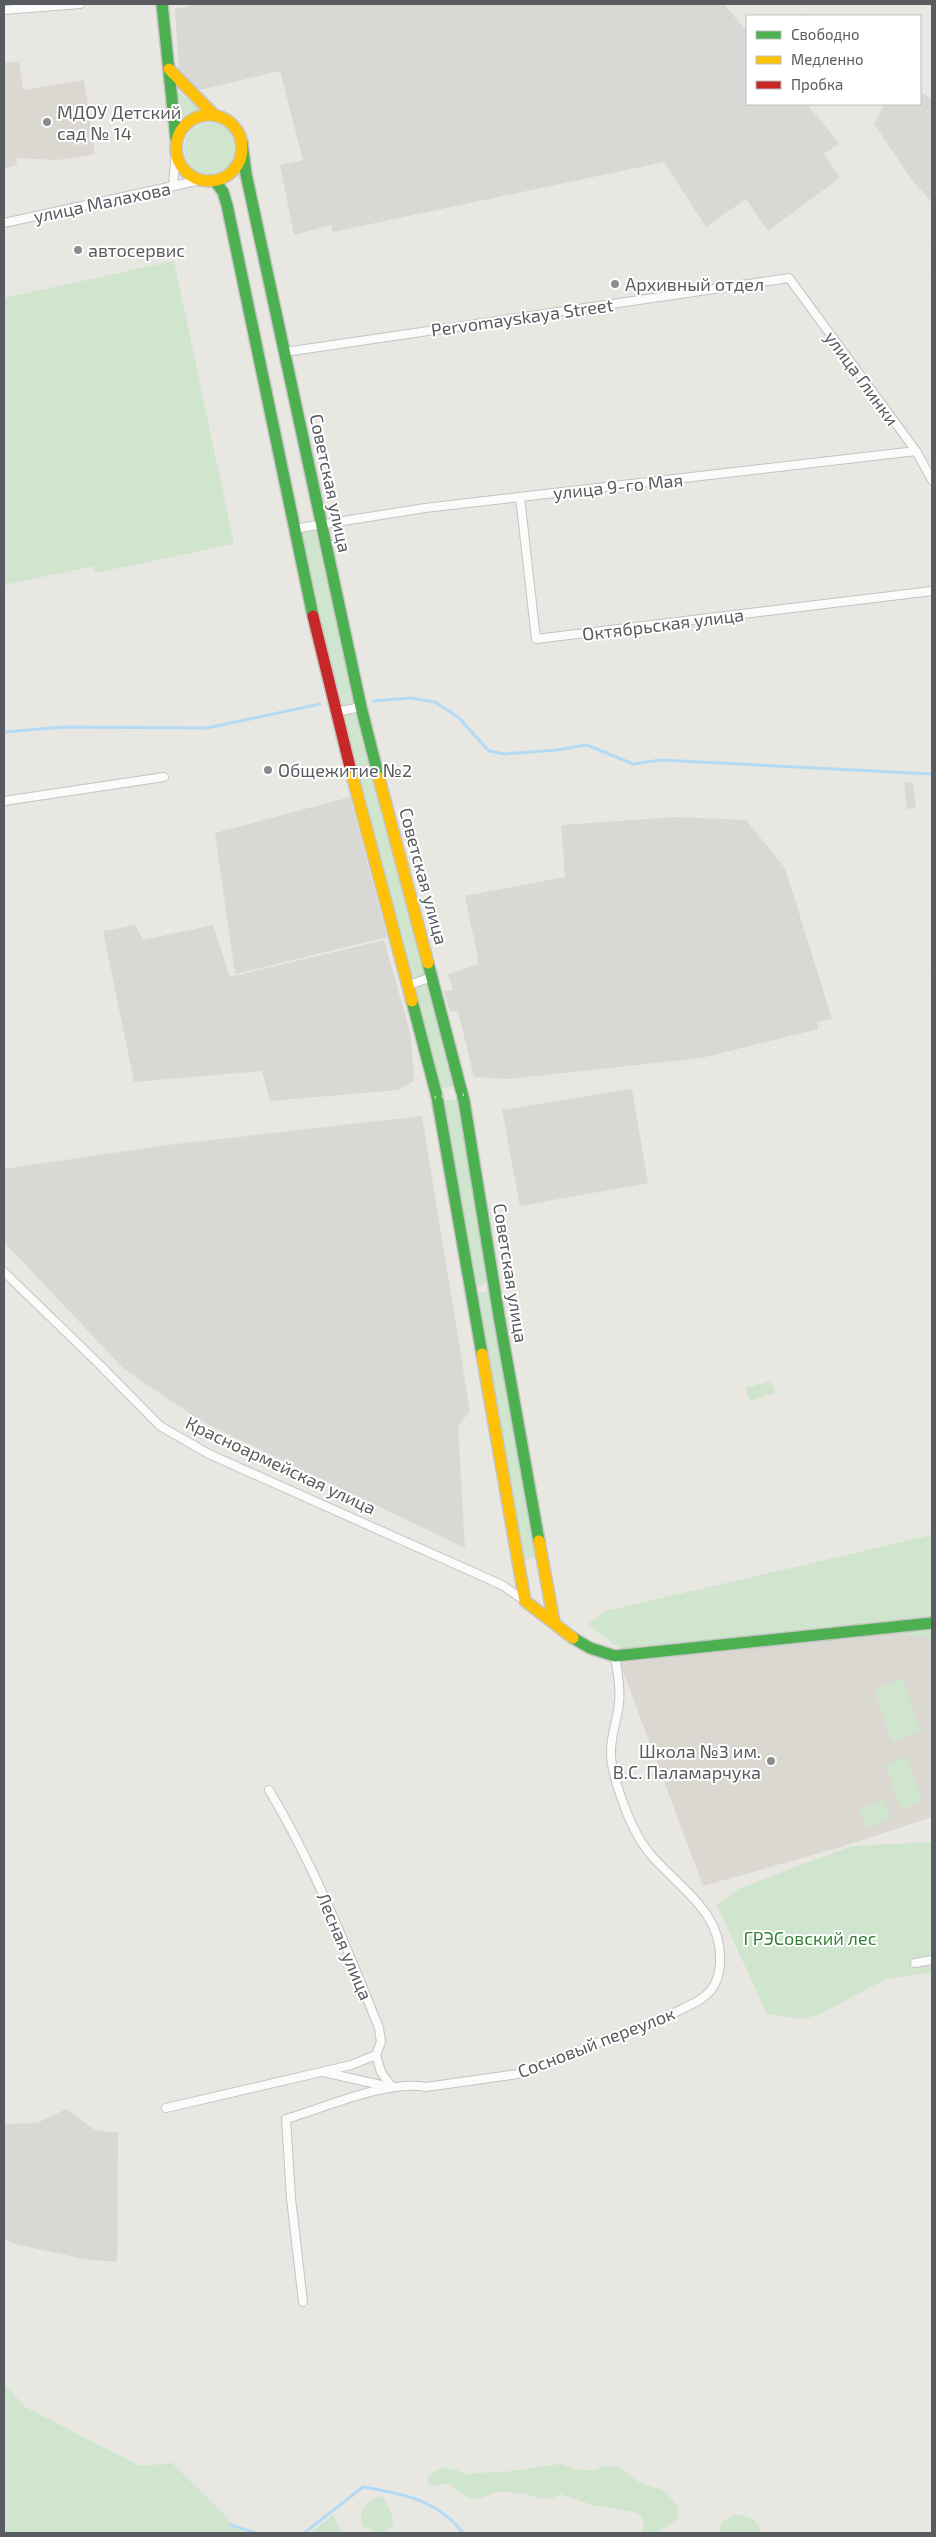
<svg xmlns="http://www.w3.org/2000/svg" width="936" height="2537" font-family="'Exo 2',sans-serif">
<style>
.industrial{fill:#dad8d5}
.education{fill:#dad8d1}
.green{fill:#d0e5cd}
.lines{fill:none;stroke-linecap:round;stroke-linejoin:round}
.stream{stroke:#b3dbf5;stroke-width:3}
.street-casing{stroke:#c4c4c3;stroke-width:10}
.fast-casing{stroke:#c5c6c5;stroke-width:14}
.slow-casing{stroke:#c5c6c5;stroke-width:14}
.jam-casing{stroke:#c5c6c5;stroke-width:14}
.street{stroke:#fcfbfb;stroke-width:8}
.fast{stroke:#4caf50;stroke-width:11}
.slow{stroke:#ffc107;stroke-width:11}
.jam{stroke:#c62828;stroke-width:11}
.rail{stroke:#e0e1e0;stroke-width:3;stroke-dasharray:1 6;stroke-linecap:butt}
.poi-dot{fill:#8a8d8e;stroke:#fff;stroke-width:2}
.labels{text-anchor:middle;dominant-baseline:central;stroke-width:4;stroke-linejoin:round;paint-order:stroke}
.poi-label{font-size:18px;fill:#585c60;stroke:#fff;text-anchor:start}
.street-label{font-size:18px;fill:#585c60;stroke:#fff}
.park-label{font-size:18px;fill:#358236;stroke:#fff}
</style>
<rect width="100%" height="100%" fill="#e8e7e2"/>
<g class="industrial">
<path d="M197,4H724L747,32V104H807L839,143L824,154L840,178L768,231L746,199L706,227L664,162L333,232L331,225L294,235L280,165L303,160L280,71L199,90L179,71L175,9Z"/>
<path d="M920,92L932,99V202L912,180L874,124L884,104H920Z"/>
<path d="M913,782L916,808L907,809L904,783Z"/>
<path d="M350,797L387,937L235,974L215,833Z"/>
<path d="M676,817L746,820L785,868L832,1019L817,1022L818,1029L701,1058L507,1079L474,1077L458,1011L450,1012L444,991L453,990L448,974L479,964L465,896L565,877L561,825Z"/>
<path d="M135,925L143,940L213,925L230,977L384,940L411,1036L414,1081L398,1090L270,1101L262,1071L134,1082L103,931Z"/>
<path d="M632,1089L648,1183L520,1206L502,1110Z"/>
<path d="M422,1116L470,1411L458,1426L465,1548L201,1421L124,1369L4,1242V1169L167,1145Z"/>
<path d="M66,2109L95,2130L118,2133L117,2262L84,2259L15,2244L4,2238V2124L37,2123Z"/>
</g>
<g class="education">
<path d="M19,61L23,90L84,80L95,154L58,160L16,158L17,165L4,168V63Z"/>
<path d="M914,1629L932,1630V1817L841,1847L703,1886L620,1663Z"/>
</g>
<g class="green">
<path d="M176,90L201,109L185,114L178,120Z"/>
<circle cx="210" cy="149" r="26"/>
<path d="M174,261L234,544L95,573L93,566L4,585V298Z"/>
<path d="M318,529L356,704L338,707L299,533Z"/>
<path d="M357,710L427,974L413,979L341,714Z"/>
<path d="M430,983L455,1086L441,1088L415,988Z"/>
<path d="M457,1099L490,1282L476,1286L444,1101Z"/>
<path d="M492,1290L536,1557L523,1560L478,1294Z"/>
<path d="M771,1381L775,1393L750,1401L746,1388Z"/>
<path d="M932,1535V1639L879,1630L640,1657L615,1645L588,1624L606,1611Z"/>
<path d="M903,1679L921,1732L892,1742L874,1688Z"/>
<path d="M907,1757L923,1801L902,1809L885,1765Z"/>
<path d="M884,1800L891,1819L866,1828L859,1809Z"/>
<path d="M932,1842V1972L886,1979L818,2015L803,2019L767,2014L717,1905L738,1889L851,1846Z"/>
<path d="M4,2384L25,2407L140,2466L172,2463L239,2529L248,2533H4Z"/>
<path d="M560,2464L580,2470H593L606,2466L620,2468L642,2484L663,2490L677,2505L678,2518L658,2533H643C643,2522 646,2516 634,2512L592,2505L560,2494C549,2503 536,2498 525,2493C515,2495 507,2490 497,2492C490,2493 485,2498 478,2499C465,2500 457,2488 447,2483L433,2486L427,2482L429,2475C444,2465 452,2467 467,2475L473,2473L505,2472Z"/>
<path d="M379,2496L385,2499L393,2518V2525L383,2533H372L371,2528H365C355,2516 366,2501 379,2496Z"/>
<path d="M333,2515L342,2533H310Z"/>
<path d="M738,2515C750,2515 758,2521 762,2533H719C719,2521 727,2517 738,2515Z"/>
</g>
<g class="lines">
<g class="stream">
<path d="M373,701L411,698L435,702L458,717L489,751L505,754L556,750L587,745L633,764L661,760L932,774"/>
<path d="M4,732L63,727L207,728L320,704"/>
<path d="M231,2525L256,2533"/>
<path d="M304,2533L363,2487C402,2494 437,2499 463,2533"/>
</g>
<g class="street-casing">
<g id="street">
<path d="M4,10L80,4"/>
<path d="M173,186L176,151"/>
<path d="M4,223L201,180"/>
<path d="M285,352L789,278L916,451L932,480"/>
<path d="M520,497L536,639L932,591"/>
<path d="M293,529L425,508L916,451"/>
<path d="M335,712L361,707"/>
<path d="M4,801L164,777"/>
<path d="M409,985L432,977"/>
<path d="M4,1272L99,1364L160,1426L209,1454L502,1585L525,1601"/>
<path d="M915,1963L932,1960"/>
<path d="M376,2055L381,2072L392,2087"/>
<path d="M323,2072L390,2087"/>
<path d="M166,2108L351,2065L376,2055L381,2042L379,2028C346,1946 314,1865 269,1790"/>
<path d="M303,2302L291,2198L286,2119C323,2108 390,2079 426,2087L518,2074L623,2033C645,2030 666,2017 686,2007C707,1998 719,1987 720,1963C723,1912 680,1889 651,1855C637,1839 627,1815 620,1794C616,1782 611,1768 611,1754C610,1736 618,1719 619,1702C621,1687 617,1671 615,1656"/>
</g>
</g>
<g class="fast-casing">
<g id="fast">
<path d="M162,4L176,139"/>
<path d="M242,143L246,174L361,707L379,778"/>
<path d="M215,181L223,192L227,205L313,616"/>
<path d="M428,963L464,1101L499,1316L539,1541"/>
<path d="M412,1001L437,1097L482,1354"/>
<path d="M573,1638L590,1648L615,1656L932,1623"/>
</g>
</g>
<g class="slow-casing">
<g id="slow">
<path d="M169,69L213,114"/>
<circle cx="209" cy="148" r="33"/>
<path d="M350,767L412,1001"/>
<path d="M379,778L428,963"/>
<path d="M482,1354L525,1601L573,1638"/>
<path d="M539,1541L554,1622"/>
</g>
</g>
<g class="jam-casing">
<path id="jam" d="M313,616L350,767"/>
</g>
<use href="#street" class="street"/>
<use href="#fast" class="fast"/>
<use href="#slow" class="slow"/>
<use href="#jam" class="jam"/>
<g class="rail">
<path d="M749,4L758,16"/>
<path d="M794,4L806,16"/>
<path d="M821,104L919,263L932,279"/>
<path d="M833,104L852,128"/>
<path d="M915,104L932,114"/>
<path d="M840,124L932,243"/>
<path d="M848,169L878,209"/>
<path d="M498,1082C604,1071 711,1064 814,1034"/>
<path d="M4,1142C41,1124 80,1105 120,1094C165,1081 216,1081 263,1076"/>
<path d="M4,1149L79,1137L437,1097L568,1086L760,1059L802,1045L855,1022L904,994L932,973"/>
</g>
</g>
<g class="poi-dot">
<circle cx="47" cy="122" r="5"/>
<circle cx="78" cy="250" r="5"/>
<circle cx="615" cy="284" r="5"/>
<circle cx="268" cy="770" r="5"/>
<circle cx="771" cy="1761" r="5"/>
</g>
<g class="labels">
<g class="poi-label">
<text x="57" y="112">МДОУ Детский<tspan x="57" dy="21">сад № 14</tspan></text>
<text x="88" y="250">автосервис</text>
<text x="625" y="284">Архивный отдел</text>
<text x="278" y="770">Общежитие №2</text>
<text x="761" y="1751" text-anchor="end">Школа №3 им.<tspan x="761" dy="21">В.С. Паламарчука</tspan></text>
</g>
<g class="street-label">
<text transform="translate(102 202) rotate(-12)">улица Малахова</text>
<text transform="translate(522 317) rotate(-8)">Pervomayskaya Street</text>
<text transform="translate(862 378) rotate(54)">улица Глинки</text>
<text transform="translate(331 483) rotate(78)">Советская улица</text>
<text transform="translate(618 486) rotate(-6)">улица 9-го Мая</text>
<text transform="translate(663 624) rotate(-7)">Октябрьская улица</text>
<text transform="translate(424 876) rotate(75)">Советская улица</text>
<text transform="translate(511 1273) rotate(81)">Советская улица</text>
<text transform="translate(281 1465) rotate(25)">Красноармейская улица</text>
<text transform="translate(345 1946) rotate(67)">Лесная улица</text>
<text transform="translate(596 2042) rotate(-21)">Сосновый переулок</text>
</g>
<g class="park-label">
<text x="810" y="1938">ГРЭСовский лес</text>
</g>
</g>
<rect width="936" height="2537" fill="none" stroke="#585c60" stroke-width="10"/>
<rect x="746" y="15" width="175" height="90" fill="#ffffff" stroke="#bcbebf"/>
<rect x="756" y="31" width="25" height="8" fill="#4caf50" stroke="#bcbebf"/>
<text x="791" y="40" font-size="15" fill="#585c60">Свободно</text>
<rect x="756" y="56" width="25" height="8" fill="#ffc107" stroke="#bcbebf"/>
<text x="791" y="65" font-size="15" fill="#585c60">Медленно</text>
<rect x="756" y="81" width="25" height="8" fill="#c62828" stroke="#bcbebf"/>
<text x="791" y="90" font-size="15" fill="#585c60">Пробка</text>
</svg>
